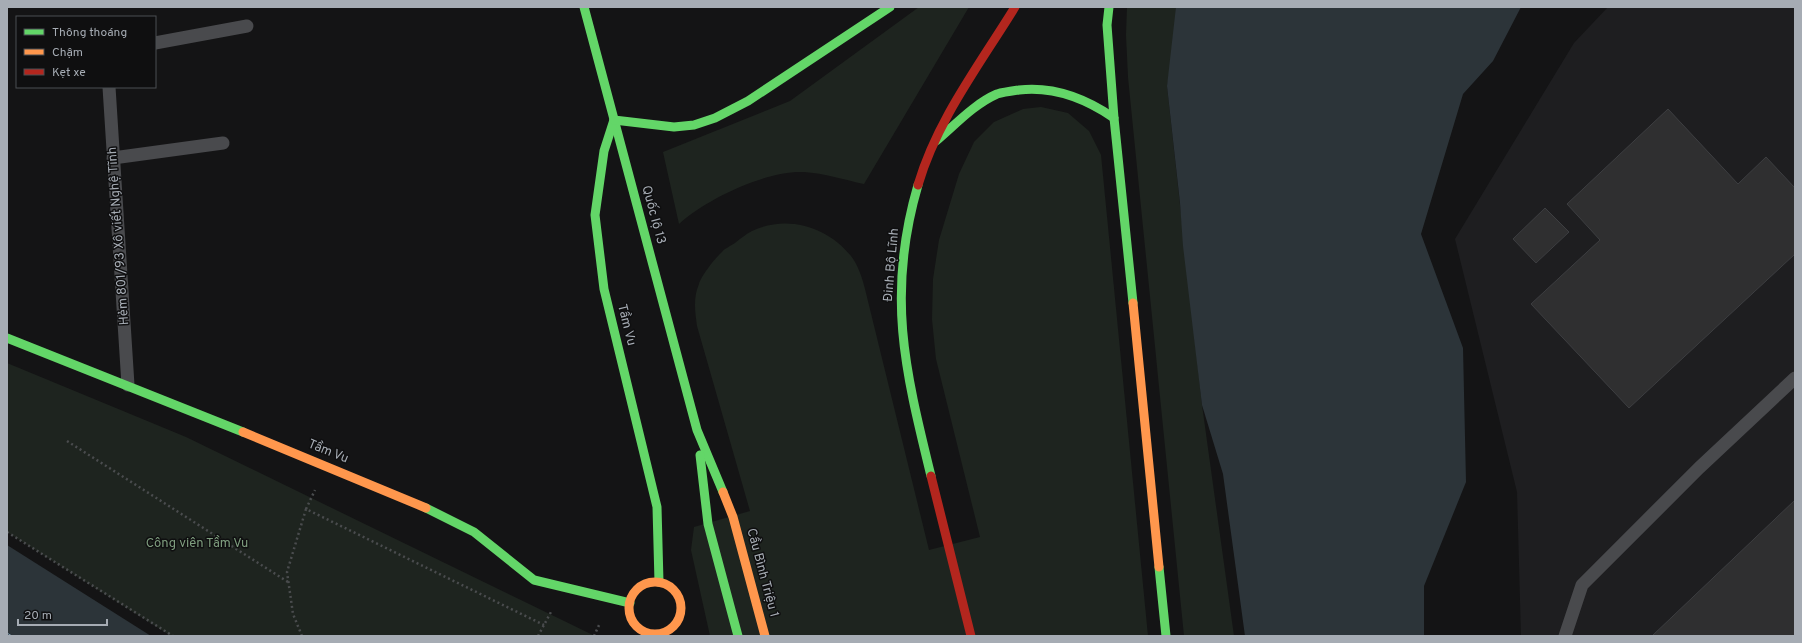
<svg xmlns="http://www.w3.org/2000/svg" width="1802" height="643" font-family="Overpass,sans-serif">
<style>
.built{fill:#1e1e20}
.green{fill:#1e241f}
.water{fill:#2c3439}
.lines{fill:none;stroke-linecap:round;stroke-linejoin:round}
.ferry{stroke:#809bad;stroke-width:1;stroke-dasharray:5 4;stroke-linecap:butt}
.building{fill:#2f2f30;stroke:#3d3e41}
.path{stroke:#4a4c4e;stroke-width:2.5;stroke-dasharray:2 3;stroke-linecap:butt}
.lane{stroke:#494a4d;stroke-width:13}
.fast{stroke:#63d668;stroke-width:9}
.slow{stroke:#ff974d;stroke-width:9}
.jam{stroke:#b3261e;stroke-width:9}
.labels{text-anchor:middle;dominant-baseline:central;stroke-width:3;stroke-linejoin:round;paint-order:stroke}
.street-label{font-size:13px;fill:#a6acb4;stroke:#0f0f10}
.park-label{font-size:13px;fill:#7f9e7f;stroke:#0f0f10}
</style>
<rect width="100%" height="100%" fill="#141415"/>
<path class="built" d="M1608,7H1795V636H1521L1517,492L1455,239L1574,43Z"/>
<g class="green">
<path d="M919,7H969L864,184C845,180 824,173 804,172C767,170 706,199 679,224L663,152L790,101Z"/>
<path d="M1127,7H1181L1167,86L1202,405L1234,636H1184L1128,77L1126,35Z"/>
<path d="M1041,107L1068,113L1089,131L1101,155L1148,636H710L691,550L694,527L750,511L697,326C695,311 693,298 699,284C701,276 716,257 722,252C725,248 731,246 735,243C740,239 746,234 752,231C787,214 828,227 851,256C858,265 862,277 865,289L929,550L980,537L936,359L932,319L933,279L939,240L959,174L974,142L994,122L1023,109Z"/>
<path d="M7,363L186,437L595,636H171L7,532Z"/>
</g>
<g class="water">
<path d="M1176,7H1521L1493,61L1463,94L1421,234L1463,348L1466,482L1424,586V636H1245L1223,474L1202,405L1183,246L1180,203L1167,86Z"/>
<path d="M7,545L151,636H7Z"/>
</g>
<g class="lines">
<path class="ferry" d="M7,633L12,636"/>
</g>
<g class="building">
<path d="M1668,109L1738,184L1766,157L1795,188V254L1629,408L1531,304L1600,240L1567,204Z"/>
<path d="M1545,208L1569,232L1536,263L1513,239Z"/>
<path d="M1795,500V636H1652Z"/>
</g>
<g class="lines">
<g class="path">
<path d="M67,441L288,582"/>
<path d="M306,509L315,490"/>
<path d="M7,532L173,636"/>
<path d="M302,636L293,614L287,572L306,509L544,625"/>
<path d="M538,636L551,612"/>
<path d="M594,636L600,623"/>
</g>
<g class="lane">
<path d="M155,43L247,26"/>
<path d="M109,87L128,385"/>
<path d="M113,158L223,143"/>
<path d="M1565,636L1582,585L1699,468L1795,378"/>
</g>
<g class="fast">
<path d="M584,7L697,430L723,492"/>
<path d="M1109,7L1107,25L1114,118L1133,303"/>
<path d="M614,120L604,151L595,215L604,289L657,507L659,582"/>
<path d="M614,120L674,127L694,125L715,118L748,101L890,7"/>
<path d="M936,141C955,125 974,104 997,94C1004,92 1012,91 1019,90C1054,86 1085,98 1114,118"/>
<path d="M918,185C886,294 905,370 931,476"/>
<path d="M7,338L243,432"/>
<path d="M700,455L708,524L738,636"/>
<path d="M426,508L474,532L534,580L630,603"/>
<path d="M1159,567L1166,636"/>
</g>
<g class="slow">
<path d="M1133,303L1159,567"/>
<path d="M243,432L426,508"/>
<path d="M723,492L733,517L765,636"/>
<circle cx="655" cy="608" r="26"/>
</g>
<g class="jam">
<path d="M918,185C937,120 980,64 1015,7"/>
<path d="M931,476L971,636"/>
</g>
</g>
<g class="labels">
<g class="street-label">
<text transform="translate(653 215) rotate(75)">Quốc lộ 13</text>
<text transform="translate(119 236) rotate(-94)">Hẻm 801/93 Xô viết Nghệ Tĩnh</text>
<text transform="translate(892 265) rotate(-85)">Đinh Bộ Lĩnh</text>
<text transform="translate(626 325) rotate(76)">Tầm Vu</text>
<text transform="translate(328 452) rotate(22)">Tầm Vu</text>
<text transform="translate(762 573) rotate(75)">Cầu Bình Triệu 1</text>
</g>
<g class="park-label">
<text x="197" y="544">Công viên Tầm Vu</text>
</g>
</g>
<rect width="1802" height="643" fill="none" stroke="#a6acb4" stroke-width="16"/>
<rect x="16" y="16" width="140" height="72" fill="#0f0f10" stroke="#4b4e52"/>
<rect x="24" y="29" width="20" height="6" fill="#63d668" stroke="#4b4e52"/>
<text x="52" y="36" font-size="12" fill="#a6acb4">Thông thoáng</text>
<rect x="24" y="49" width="20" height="6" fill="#ff974d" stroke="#4b4e52"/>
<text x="52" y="56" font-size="12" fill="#a6acb4">Chậm</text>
<rect x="24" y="69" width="20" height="6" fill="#b3261e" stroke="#4b4e52"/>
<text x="52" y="76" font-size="12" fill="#a6acb4">Kẹt xe</text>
<path d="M18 619v6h89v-6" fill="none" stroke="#a6acb4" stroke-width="2"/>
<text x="24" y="619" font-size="12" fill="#a6acb4" stroke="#0f0f10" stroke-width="3" paint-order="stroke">20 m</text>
</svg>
